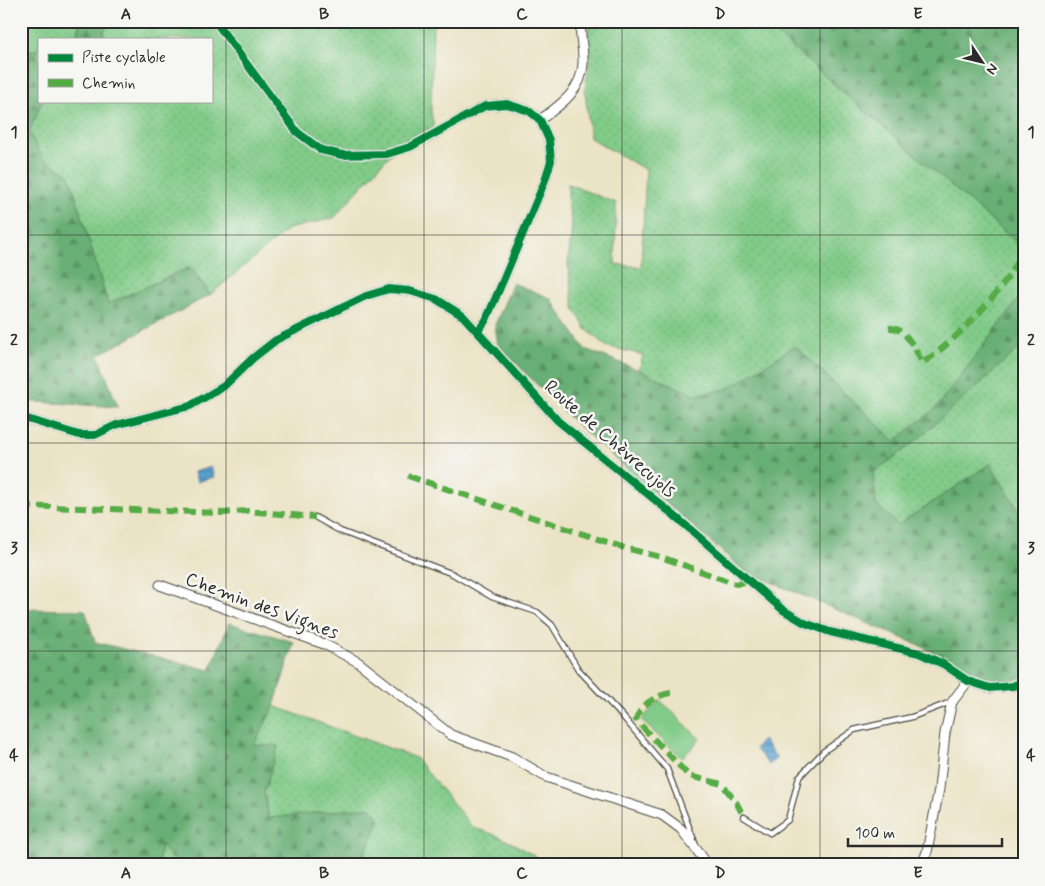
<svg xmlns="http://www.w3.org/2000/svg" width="1045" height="886" font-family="Mynerve,sans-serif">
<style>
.grass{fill:url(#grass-dots);stroke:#567b5a}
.forest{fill:url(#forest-firs);stroke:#4a6d50}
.park{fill:#81cb88;stroke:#567b5a}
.water{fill:url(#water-rules);stroke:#42667e}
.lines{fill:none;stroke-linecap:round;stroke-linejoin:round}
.service-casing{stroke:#484742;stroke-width:7}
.minor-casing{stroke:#484742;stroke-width:11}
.service{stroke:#fff;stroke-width:4.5}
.minor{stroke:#fff;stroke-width:9}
.quiet{stroke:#54ab44;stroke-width:6;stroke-dasharray:12 6;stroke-linecap:butt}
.cycleway-casing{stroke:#f6f6f2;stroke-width:11}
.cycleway{stroke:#00873e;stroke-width:8}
.grid{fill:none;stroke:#2b2b2b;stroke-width:1;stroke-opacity:0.55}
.labels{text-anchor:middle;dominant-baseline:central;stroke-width:5;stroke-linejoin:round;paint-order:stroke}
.street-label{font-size:19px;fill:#2b2b2b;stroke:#f6f6f2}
.neatline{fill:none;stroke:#2b2b2b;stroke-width:2}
.grid-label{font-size:16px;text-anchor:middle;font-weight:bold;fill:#2b2b2b}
</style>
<defs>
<pattern id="grass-dots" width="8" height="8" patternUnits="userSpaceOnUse" patternTransform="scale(1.25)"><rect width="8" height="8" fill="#81cb88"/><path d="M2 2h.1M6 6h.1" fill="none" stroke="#70ae76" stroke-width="1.8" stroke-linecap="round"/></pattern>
<pattern id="forest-firs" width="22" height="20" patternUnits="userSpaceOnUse" patternTransform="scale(1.25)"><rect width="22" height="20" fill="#68af74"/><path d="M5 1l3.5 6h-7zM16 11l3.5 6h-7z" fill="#568f5f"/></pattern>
<pattern id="water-rules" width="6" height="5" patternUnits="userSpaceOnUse" patternTransform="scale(1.25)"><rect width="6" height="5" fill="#59a1d0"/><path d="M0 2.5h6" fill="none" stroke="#4a83a9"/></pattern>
</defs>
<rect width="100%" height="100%" fill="#f6f6f2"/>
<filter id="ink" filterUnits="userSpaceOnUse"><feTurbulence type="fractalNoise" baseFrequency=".02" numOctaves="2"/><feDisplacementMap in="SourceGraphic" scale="10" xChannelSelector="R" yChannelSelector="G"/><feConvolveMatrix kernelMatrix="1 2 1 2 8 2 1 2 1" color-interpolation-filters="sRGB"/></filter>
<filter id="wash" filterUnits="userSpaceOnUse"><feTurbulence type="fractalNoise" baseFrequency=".0096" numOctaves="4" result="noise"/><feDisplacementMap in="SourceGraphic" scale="20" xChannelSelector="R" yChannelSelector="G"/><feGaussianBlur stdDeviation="1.12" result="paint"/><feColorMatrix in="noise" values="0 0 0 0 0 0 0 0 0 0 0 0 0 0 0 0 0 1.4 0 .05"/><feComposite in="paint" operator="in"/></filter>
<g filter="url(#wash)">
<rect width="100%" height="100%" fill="#ebe3c5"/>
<g class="grass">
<path d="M21,21H80L76,39H39V50H21Z"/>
<path d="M106,21H144L146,24L147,21H440L433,25L431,112L434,127L400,143L334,218L288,229L210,295L190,267L108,304L69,174L43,159L29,132L42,101H211V39H103Z"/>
<path d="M588,21H770L781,38L1022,247L1024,292L937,407L895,441L795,346L728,389L695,396L639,370L643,355L606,346L586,329L574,308L568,264L572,225L568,205V184L616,203L615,264L641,267L646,170L590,138L585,91L589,66Z"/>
<path d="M1022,344L1024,509L1020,512L990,464L898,525L876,505L873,473L917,440Z"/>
<path d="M274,706L416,758L473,828C501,834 525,850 549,865H349L362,859L269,818L264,792L278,746L254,745Z"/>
<path d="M160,844L177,865H158Z"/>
</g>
<g class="forest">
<path d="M80,21H106L103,39H76Z"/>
<path d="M770,21H1024V264L1022,247L781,38Z"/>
<path d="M21,50H39V101H42L29,132L43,159L69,174L108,304L191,267L210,295L98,355L118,407L21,401Z"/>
<path d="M513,283L550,298L585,349L639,370L695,395L728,389L795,346L895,441L937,407L1024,292V344L917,440L873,473L876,504L898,525L990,464L1019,512L1024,509V676L1008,683L967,672L923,647L743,570L574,422L498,345L495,325Z"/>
<path d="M21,609L85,610L95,642L210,670L229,623L294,642L274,706L254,745L278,746L264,792L269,818L371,807L380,820L362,859L349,865H177L161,845L158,865H21Z"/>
</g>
<path class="park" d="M660,700L700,739L682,758L641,720Z"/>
<g class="water">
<path d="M211,467L214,477L197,482L194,472Z"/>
<path d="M763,740L777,758L769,765L755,748Z"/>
</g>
</g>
<g filter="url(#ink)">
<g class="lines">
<g class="service-casing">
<g id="service">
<path d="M315,517L340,531L453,574L492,597L537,612L552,625L578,669L624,718L667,769L695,843"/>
<path d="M744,817L770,833L788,820L799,777L824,751L854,730L912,717L951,702"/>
</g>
</g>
<g class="minor-casing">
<g id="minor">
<path d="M215,21L297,132L321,150L342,155L387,154L410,147L485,106L507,104L529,111L540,120L549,140L551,161L544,183L505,276L486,320L478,331"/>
<path d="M540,120C559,106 582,91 583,64C584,50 579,35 581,21"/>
<path d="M21,417L79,435H95L116,425L190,406L224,386L253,358L276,340L366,296L389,289L410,291L436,299L463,316L558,421L676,517L783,610L805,623L830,632L919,653L943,664L968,681L990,688L1013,686L1024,681"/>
<path d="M160,585L324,644L358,662L451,735L512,757L546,777L662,815L681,829L708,865"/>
<path d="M922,865L927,852L939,789L945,733L952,702L968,681"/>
</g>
</g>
<use href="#service" class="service"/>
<use href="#minor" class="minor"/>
<g class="quiet">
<path d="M889,328C905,326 916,350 922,363C957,341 1008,286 1024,249"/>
<path d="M408,476L625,548L661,557L736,584L748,581"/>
<path d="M21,506L223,513L247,511L315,517"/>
<path d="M671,693C656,695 640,705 636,720L689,776L722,784L736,802L744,817"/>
</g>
<g class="cycleway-casing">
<g id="cycleway">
<path d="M215,21L297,132L321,150L342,155L387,154L410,147L485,106L507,104L529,111L540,120L549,140L551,161L544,183L505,276L486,320L478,331"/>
<path d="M21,417L79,435H95L116,425L190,406L224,386L253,358L276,340L366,296L389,289L410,291L436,299L463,316L558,421L676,517L783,610L805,623L830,632L919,653L943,664L968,681L990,688L1013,686L1024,681"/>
</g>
</g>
<use href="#cycleway" class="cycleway"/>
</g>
</g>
<path class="grid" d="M226,21V865M424,21V865M622,21V865M820,21V865M21,235H1024M21,443H1024M21,651H1024"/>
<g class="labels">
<g class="street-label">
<text transform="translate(610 439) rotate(41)">Route de Chèvrecujols</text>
<text transform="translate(262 606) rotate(20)">Chemin des Vignes</text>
</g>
</g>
<rect width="1045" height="886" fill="none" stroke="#f6f6f2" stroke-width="55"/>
<rect x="38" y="38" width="175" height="65" fill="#f6f6f2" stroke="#a5a5a2"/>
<rect x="48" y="54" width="25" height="8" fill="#00873e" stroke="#a5a5a2"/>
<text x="82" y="62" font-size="15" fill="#2b2b2b">Piste cyclable</text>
<rect x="48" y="79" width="25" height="8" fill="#54ab44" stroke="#a5a5a2"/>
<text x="82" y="88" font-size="15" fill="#2b2b2b">Chemin</text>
<g transform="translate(982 62) rotate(125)" stroke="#f6f6f2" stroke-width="4" paint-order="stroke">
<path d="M0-4L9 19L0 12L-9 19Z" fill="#2b2b2b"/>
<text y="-8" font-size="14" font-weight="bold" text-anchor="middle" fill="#2b2b2b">N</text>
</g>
<path d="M848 838v8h154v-8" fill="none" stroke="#2b2b2b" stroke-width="2.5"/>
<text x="855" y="838" font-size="15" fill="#2b2b2b" stroke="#f6f6f2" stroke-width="4" paint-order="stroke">100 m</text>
<rect x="28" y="28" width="990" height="830" class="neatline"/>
<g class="grid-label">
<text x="126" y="19">A</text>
<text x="324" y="19">B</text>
<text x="522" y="19">C</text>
<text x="720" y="19">D</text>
<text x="918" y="19">E</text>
<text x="14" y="137">1</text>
<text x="1031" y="137">1</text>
<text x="14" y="345">2</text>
<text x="1031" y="345">2</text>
<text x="14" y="553">3</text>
<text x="1031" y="553">3</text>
<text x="14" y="760">4</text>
<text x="1031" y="760">4</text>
<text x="126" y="878">A</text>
<text x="324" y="878">B</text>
<text x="522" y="878">C</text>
<text x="720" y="878">D</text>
<text x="918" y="878">E</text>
</g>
</svg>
